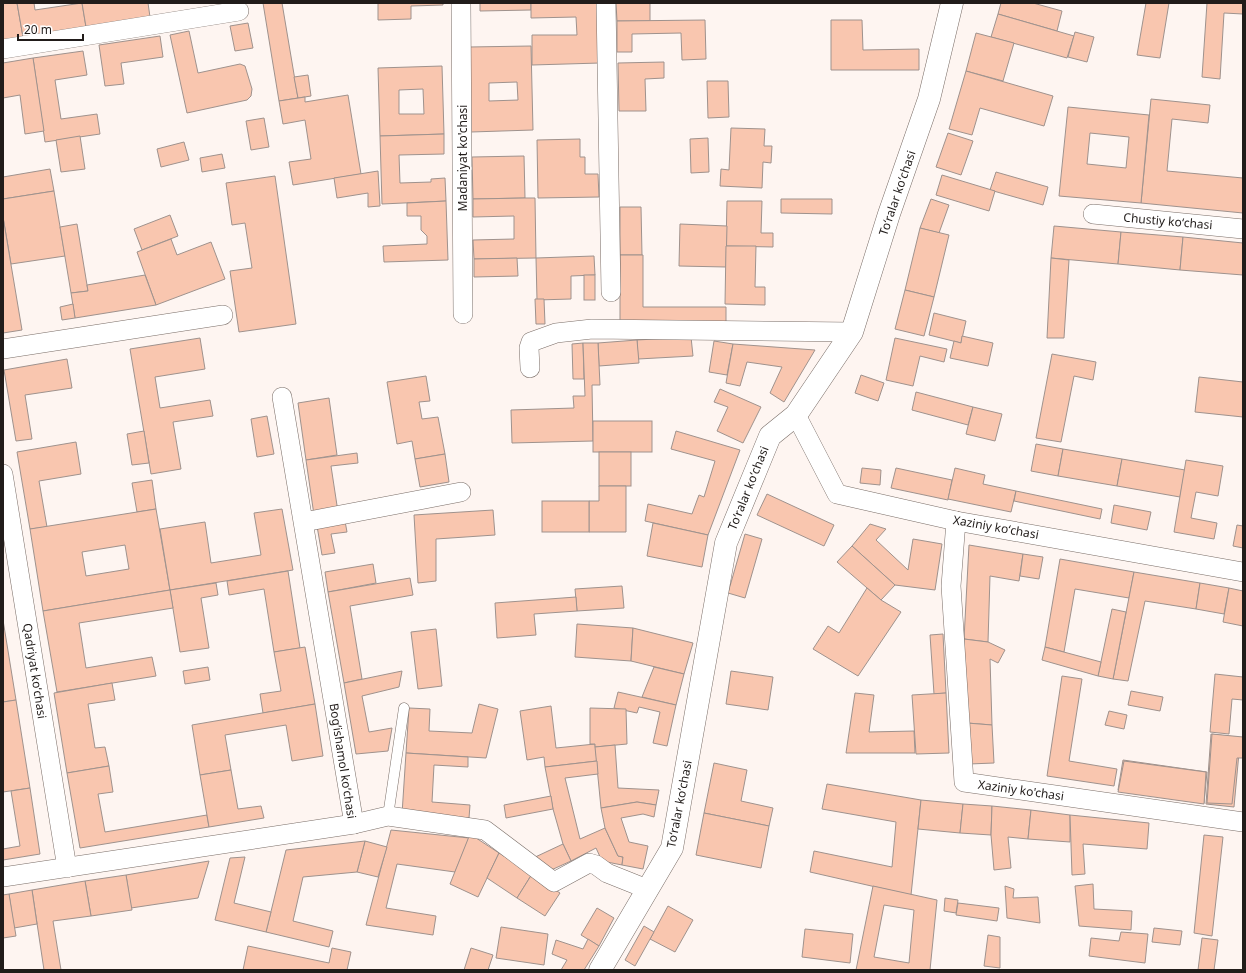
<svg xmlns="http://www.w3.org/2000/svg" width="1246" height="973" font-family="'Noto Sans',sans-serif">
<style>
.building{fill:#f9c6af;stroke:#9f928d;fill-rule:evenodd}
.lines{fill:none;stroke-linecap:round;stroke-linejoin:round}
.service-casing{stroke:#7a6e68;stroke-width:11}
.minor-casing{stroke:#7a6e68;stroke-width:20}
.tertiary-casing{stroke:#7a6e68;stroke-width:23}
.service{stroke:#fff;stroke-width:10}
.minor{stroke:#fff;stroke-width:19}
.tertiary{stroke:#fff;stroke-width:22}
.labels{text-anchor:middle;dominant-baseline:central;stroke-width:3;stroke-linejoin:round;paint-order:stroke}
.street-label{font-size:12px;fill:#211c1a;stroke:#fff}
</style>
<rect width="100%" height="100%" fill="#fef5f1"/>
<g class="building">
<path d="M3,3H17L23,37L3,41Z"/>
<path d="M17,3H34L35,10L82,3L86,27L23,37Z"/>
<path d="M82,3H148L150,17L86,27Z"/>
<path d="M263,3H282L298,98L279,101Z"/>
<path d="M378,3H443V5L411,6V19L378,20Z"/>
<path d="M480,3H531V10L480,11Z"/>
<path d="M531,3H599L600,63L532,65V35H577L576,17L531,18Z"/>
<path d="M616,3H650V21H617Z"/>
<path d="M1001,3H1033L1062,11L1057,31L998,14Z"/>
<path d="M1146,3H1169L1160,58L1137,55Z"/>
<path d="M1207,3H1243V14L1224,13L1220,79L1202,77Z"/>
<path d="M998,14L1074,36L1067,58L991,37Z"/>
<path d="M705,20L706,59L682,60L681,33L632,34V52H617V21Z"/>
<path d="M831,20H862L863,50L919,49V70H831Z"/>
<path d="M248,23L253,48L235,51L230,26Z"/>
<path d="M189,31L198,73L240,64L245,66L252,89L251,96L247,100L187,113L170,35Z"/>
<path d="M1075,32L1094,37L1087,62L1068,57Z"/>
<path d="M976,33L1014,43L1003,81L966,71Z"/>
<path d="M160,36L163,57L121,63L124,84L105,86L99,45Z"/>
<path d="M531,46L533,130L471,132L469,47ZM517,82L518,100L489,101V83Z"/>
<path d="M83,51L87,75L55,80L61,119L97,114L100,134L45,142L33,58Z"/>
<path d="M33,58L44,131L25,134L20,95L3,98V63Z"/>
<path d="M664,62V78L645,79L646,111H619L618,63Z"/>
<path d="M442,66L444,134L380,136L378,68ZM423,89L424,114H399V90Z"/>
<path d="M966,71L1053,96L1044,126L980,108L972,135L949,129Z"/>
<path d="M308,75L311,96L298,98L294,77Z"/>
<path d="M707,81H728L729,117L708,118Z"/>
<path d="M348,95L361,174L293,185L289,162L311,159L305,120L283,124L279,101L305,97V102Z"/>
<path d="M1151,99L1210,105L1208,123L1172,119L1167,171L1243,178V213L1141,203Z"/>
<path d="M1068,107L1149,115L1141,203L1059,196ZM1090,133L1129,137L1126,168L1087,164Z"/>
<path d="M264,118L269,147L251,150L246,121Z"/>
<path d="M731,128L765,129L764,146H772L771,163L763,162L762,188L720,186L721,169L729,170Z"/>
<path d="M948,133L973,141L961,175L936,167Z"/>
<path d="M444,134V154L399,155L400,183L431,182V179L445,178L446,201L382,204L380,136Z"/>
<path d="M80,136L85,169L61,172L56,140Z"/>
<path d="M708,138L709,172L691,173L690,139Z"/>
<path d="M580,139V157H585V174H598L599,197L538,198L537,140Z"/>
<path d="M184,142L189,160L161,167L157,149Z"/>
<path d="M222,154L225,168L202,172L200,158Z"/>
<path d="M524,156L525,198L473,199L472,157Z"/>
<path d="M50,169L54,191L3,199V177Z"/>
<path d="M378,171L380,206L368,207V193L337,198L334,178Z"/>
<path d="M996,172L1048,187L1043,205L990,190Z"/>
<path d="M942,175L995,191L989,211L936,195Z"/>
<path d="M275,176L296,324L239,332L230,271L252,268L245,223L232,225L226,183Z"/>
<path d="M54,191L65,256L11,264L3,217V199Z"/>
<path d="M525,198H535L536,258L474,259L473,240L514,239V216L473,217V199Z"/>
<path d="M781,199H832V214L781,213Z"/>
<path d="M931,199L949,205L939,233L920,228Z"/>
<path d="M446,201L448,260L384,262L383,246L427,244V236L421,230V216H407V203Z"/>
<path d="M727,201H762L761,233H773V247L726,246Z"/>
<path d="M620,207H641L642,255H620Z"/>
<path d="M170,215L178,236L142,250L134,229Z"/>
<path d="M3,217L22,330L3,333Z"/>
<path d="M77,224L88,291L71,293L60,227Z"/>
<path d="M680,224L727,226L726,267L679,266Z"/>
<path d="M1054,226L1121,232L1118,264L1051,258Z"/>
<path d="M920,228L949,235L934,297L905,290Z"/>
<path d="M1121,232L1183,237L1180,270L1118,264Z"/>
<path d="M1183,237L1243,243V275L1180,270Z"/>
<path d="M171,239L177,255L211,242L225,279L156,305L137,252Z"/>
<path d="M726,246H756L755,287H765V305L725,304Z"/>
<path d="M620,255H643V307H726V324H620Z"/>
<path d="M594,256L595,275L571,276V299L537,300L536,258Z"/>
<path d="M517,258L518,276L474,277V259Z"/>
<path d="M1051,258L1069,260L1064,338H1047Z"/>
<path d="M145,275L156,305L75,318L71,293L88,291L87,285Z"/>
<rect x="584" y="275" width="11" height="25"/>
<path d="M905,290L934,297L924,336L895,329Z"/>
<path d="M535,299H544L545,324H536Z"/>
<path d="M73,304L75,318L62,320L60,307Z"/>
<path d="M934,313L966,321L961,343L929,335Z"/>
<path d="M962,336L993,343L988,366L950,358L954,341L961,343Z"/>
<path d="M691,337L693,356L638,359L637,340Z"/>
<path d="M200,338L205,369L155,377L160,408L210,400L213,416L173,422L181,469L151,474L130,349Z"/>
<path d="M895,338L947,349L944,362L920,356L913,386L886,380Z"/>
<path d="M637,340L639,363L599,366L598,343Z"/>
<path d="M714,341L733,344L727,375L709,372Z"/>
<path d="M583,343L584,379H573L572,344Z"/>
<path d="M583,343H598L600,385H592L593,441L512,443L511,410L574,408L573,396H585Z"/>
<path d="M733,344L815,350L784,402L770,393L782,367L747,362L740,386L726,383Z"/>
<path d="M1052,354L1096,362L1093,380L1074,376L1061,442L1036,438Z"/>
<path d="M67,359L72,388L25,395L32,439L16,441L4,370Z"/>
<path d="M861,375L884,383L878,401L855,393Z"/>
<path d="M426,376L430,401L419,402L422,419L438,417L445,454L415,459L412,441L397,444L387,382Z"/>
<path d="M1199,377L1243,382V417L1195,412Z"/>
<path d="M720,389L761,407L743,443L717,431L728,407L714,402Z"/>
<path d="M916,392L973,407L968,425L912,410Z"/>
<path d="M329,398L337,455L306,460L298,403Z"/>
<path d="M973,407L1002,414L995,441L966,434Z"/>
<path d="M267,416L274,454L257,457L251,419Z"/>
<rect x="593" y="421" width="59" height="31"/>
<path d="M144,431L149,463L132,465L127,434Z"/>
<path d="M676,431L740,450L708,535L645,521L648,504L692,514L699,495L704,497L715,461L671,449Z"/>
<path d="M76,442L81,474L39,481L47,527L30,529L17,452Z"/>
<path d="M1036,444L1063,449L1058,476L1031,471Z"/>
<path d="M1063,449L1122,459L1117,486L1058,476Z"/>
<rect x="599" y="452" width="32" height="34"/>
<path d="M357,453L358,463L331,466L338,512L314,515L306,460Z"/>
<path d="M445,454L449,482L420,487L415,459Z"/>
<path d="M1122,459L1185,470L1180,497L1117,486Z"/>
<path d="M1186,460L1223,466L1218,496L1196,492L1191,518L1217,523L1214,539L1174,532Z"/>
<path d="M862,468L881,470L880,485L860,483Z"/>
<path d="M896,468L952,480L948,500L891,488Z"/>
<path d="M955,468L985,475L983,484L1016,491L1011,512L948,499Z"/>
<path d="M152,480L156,509L137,512L132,483Z"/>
<path d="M599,486H626V532H589V501H599Z"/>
<path d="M1016,491L1102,509L1100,519L1014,501Z"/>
<path d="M767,494L834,525L824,546L757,515Z"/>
<rect x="542" y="501" width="47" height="31"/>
<path d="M1114,505L1151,512L1147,530L1111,523Z"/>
<path d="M156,509L170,590L43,611L30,529ZM125,545L129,569L86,576L82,552Z"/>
<path d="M282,509L293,570L170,590L160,529L205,522L211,563L261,555L254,513Z"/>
<path d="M493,510L495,535L436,539V581L418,583L414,515Z"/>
<path d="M345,521L347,532L331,534L335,553L322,555L317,526Z"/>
<path d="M653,523L708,535L702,567L647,556Z"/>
<path d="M870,524L886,529L876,540L908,570L913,539L942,544L935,590L895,585L852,546Z"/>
<path d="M1237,525L1243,526V548L1233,546Z"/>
<path d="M745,534L762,539L745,598L728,593Z"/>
<path d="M969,545L1023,554L1019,581L990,576L988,642L964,639Z"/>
<path d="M852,546L895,585L881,600L837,562Z"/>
<path d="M1023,554L1043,557L1039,579L1020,576Z"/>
<path d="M1060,559L1134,572L1129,598L1075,589L1064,652L1045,647Z"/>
<path d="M373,564L376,583L328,592L325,572Z"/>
<path d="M288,571L300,648L274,652L264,589L229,595L227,581Z"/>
<path d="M1134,572L1200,583L1196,609L1145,601L1128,681L1113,679Z"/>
<path d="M410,578L413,595L350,606L362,679L344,683L328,592Z"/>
<path d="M216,583L218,595L201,598L209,648L180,652L170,590Z"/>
<path d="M1200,583L1229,588L1224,614L1196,609Z"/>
<path d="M622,586L624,608L577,611L575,589Z"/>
<path d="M867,588L881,600L901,612L858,676L813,649L828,626L839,633Z"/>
<path d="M1229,588L1243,591V626L1223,622Z"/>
<path d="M170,590L173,608L79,623L86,668L152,657L156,676L57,692L43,611Z"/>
<path d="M576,597L577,611L534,614L536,635L497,638L495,603Z"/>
<path d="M1112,609L1126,612L1113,679L1098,676Z"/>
<path d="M3,620L16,700L3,702Z"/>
<path d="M577,624L633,628L631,661L575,657Z"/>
<path d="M633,628L693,643L684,674L631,661Z"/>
<path d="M436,629L442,686L418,689L411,632Z"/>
<path d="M943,634L946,693L934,694L930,635Z"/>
<path d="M964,639L988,642L1005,650L998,663L990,659L992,725L967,723Z"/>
<path d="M305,647L315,704L263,713L260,694L281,691L274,652Z"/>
<path d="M1045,647L1101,662L1098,676L1042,660Z"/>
<path d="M208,667L210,680L185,684L183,671Z"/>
<path d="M654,667L684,674L676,705L642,697Z"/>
<path d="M402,671L399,687L362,696L369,732L392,728L388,751L356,754L344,683Z"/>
<path d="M731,671L773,677L768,710L726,704Z"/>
<path d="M1215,674L1243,677V700L1232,699L1229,734L1210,732Z"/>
<path d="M1062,676L1082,679L1069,761L1117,769L1114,786L1047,776Z"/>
<path d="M112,683L115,700L88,704L95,748L105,747L109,766L67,773L54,693Z"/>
<path d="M1131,691L1163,697L1160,711L1128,705Z"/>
<path d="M618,692L676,705L667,746L653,743L660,712L639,707L637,713L614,708Z"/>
<path d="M855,693L874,695L869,732L914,731L915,753H846Z"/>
<path d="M946,693L949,753L916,754L912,695Z"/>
<path d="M16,700L30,788L3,792V702Z"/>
<path d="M315,704L323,756L292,761L286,725L225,735L231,770L200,775L192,725Z"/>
<path d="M479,704L498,709L486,758L406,753L409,708L430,709L429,731L472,733Z"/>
<path d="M551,706L556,748L595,744L597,761L545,767L544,757L527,760L520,711Z"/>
<path d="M590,708L626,709L627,744L595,747V744H590Z"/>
<path d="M1109,711L1127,715L1124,729L1105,725Z"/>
<path d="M967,723L992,725L994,763L969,764Z"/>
<path d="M1211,734L1243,738V754L1239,753L1234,807L1206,804Z"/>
<path d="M1212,734L1243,737V758H1237L1232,804L1207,803Z"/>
<path d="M615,745L618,788L659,790L656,805L637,802L601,808L595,747Z"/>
<path d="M406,753L468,757V767L434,765L432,802L470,805L469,818L402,814Z"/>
<path d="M1123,760L1207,772L1204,803L1118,790Z"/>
<path d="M597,761L598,774L565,778L580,839L605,828L618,856L623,857L622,865L602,861L596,848L571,861L563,844L553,809L545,767Z"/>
<path d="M1124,761L1206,772L1204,804L1118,792Z"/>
<path d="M714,763L747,770L741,801L773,808L769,826L704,813Z"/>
<path d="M109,766L113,792L98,794L105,832L207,815L209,827L80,848L67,773Z"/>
<path d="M231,770L238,809L261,806L264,818L209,827L200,775Z"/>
<path d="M827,784L921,800L911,895L810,872L814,851L892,867L896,822L822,809Z"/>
<path d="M30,788L40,854L3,860V849L20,846L11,791Z"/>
<path d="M551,796L553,809L506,818L504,805Z"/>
<path d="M921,800L963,804L960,833L918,829Z"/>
<path d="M637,802L656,805L654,817L643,814L621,818L629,842L648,846L643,869L622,865L623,857L618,856L605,828L601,808Z"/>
<path d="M963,804L992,806L991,835L960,833Z"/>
<path d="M992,806L1031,810L1028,839L1008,837L1011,868L994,870L991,835Z"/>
<path d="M1031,810L1070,815V842L1028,839Z"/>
<path d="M704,813L769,826L761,868L696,855Z"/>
<path d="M1070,815L1149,823L1147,849L1083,844L1085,874L1072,875Z"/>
<path d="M391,830L469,838L455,872L397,864L386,908L436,916L433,935L366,925Z"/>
<path d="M470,834L499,853L478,897L450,884Z"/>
<path d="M1204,835L1223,837L1212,936L1194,933Z"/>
<path d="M365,841L387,847L378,877L357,872Z"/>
<path d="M365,841L357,872L303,877L293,921L333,931L329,947L266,932L286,850Z"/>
<path d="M563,844L571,861L549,871L531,859Z"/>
<path d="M499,853L532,874L517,898L487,878Z"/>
<path d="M245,857L234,903L271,912L266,932L215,920L230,858Z"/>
<path d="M209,861L198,898L131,908L126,875Z"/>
<path d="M532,874L560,893L545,916L517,898Z"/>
<path d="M126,875L132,910L91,916L85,881Z"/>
<path d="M85,881L91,916L53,921L61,970H44L32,890Z"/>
<path d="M1093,884L1094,909L1132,911L1131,930L1079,926L1075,886Z"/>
<path d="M873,886L937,900L930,970H856ZM884,905L914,910L909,963L874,957Z"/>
<path d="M1005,886L1014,889L1013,898L1038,897L1040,923L1007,918Z"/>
<path d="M32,890L37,924L14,928L9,894Z"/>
<path d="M9,894L16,936L3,938V895Z"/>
<path d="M945,898L958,900L956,913L944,911Z"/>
<path d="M958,903L999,908L997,921L956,915Z"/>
<path d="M668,906L693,920L675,952L650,939Z"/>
<path d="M597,908L614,918L599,946L581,935Z"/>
<path d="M644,926L654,932L635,966L625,960Z"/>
<path d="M501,927L548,934L544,965L496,958Z"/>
<path d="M1154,928L1182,931L1180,945L1152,942Z"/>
<path d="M805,929L853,934L850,963L802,957Z"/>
<path d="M1121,932L1148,934L1145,963L1089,956L1091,938L1119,941Z"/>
<path d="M988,935L1000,937V968L984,966Z"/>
<path d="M1202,938L1218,940L1214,970H1198Z"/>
<path d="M588,939L599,946L584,970H561L567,960L552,954L556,940L583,949Z"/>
<path d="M248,946L329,963L332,948L351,952L347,970H243Z"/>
<path d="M471,948L493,955L488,970H464Z"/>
</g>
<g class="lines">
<g class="service-casing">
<path id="service" d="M388,816L404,708"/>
</g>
<g class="minor-casing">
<g id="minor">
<path d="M461,3L463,314"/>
<path d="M606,3L611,292"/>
<path d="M3,49L239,11"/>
<path d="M1093,214L1243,229"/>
<path d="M3,349L223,315"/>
<path d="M530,368L529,348L531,342L556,333L592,329L852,332"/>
<path d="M796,415L837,494L956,521L1243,572"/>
<path d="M3,474L67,868"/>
<path d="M956,521L951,586L964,782L1243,822"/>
<path d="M304,522L461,492"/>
<path d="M354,824L388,816L485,830L554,882L589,863L596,865L607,873L647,889"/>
<path d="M3,877L354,824L282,397"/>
</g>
</g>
<g class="tertiary-casing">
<path id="tertiary" d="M600,970L672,848L726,543L770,436L796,415L852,332L889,214L929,99L952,3"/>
</g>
<use href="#service" class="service"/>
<use href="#minor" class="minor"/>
<use href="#tertiary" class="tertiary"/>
</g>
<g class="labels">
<g class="street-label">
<text transform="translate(462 158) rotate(-90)">Madaniyat ko'chasi</text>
<text transform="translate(897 193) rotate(-71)">Toʻralar koʻchasi</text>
<text transform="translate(1168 221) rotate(5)">Chustiy koʻchasi</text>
<text transform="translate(748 488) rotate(-68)">Toʻralar koʻchasi</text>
<text transform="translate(996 527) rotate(10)">Xaziniy koʻchasi</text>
<text transform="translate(35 671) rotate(81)">Qadriyat koʻchasi</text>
<text transform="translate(343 761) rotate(81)">Bogʻishamol koʻchasi</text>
<text transform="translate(1021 790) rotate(8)">Xaziniy ko'chasi</text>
<text transform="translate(679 804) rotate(-79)">Toʻralar koʻchasi</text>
</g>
</g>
<rect width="1246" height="973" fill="none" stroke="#211c1a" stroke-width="8"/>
<path d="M18 34v6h65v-6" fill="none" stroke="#211c1a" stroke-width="2"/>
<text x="24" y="34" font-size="12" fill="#211c1a" stroke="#ffffff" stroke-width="3" paint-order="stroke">20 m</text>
</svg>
